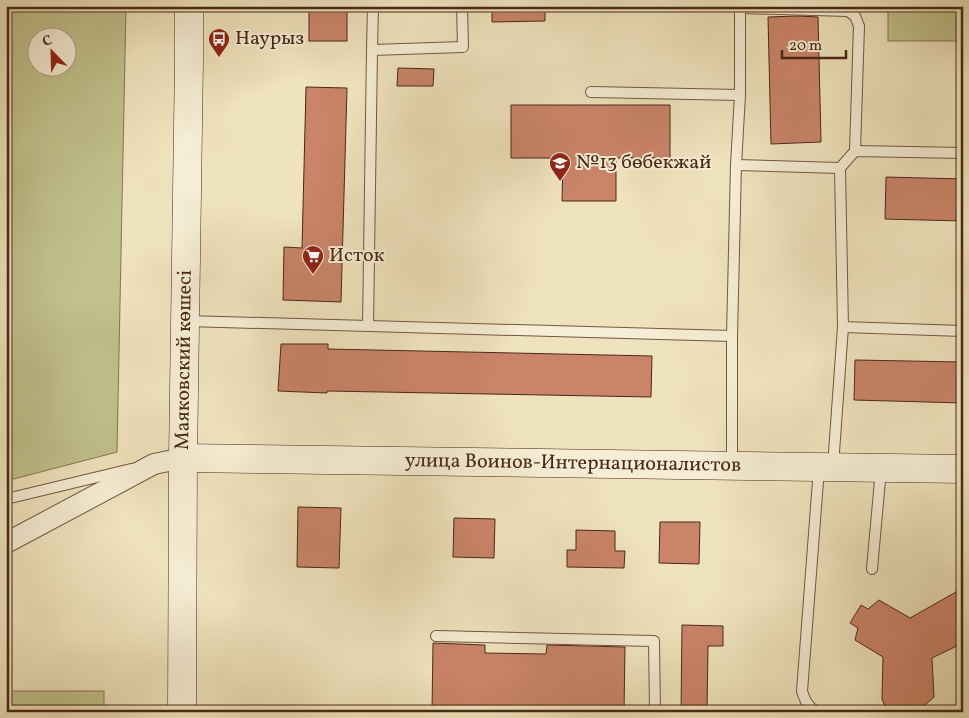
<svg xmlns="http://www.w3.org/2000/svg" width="969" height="718" font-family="Vollkorn,serif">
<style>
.green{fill:#c1c18c;stroke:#867452;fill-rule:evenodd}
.building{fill:#ca8469;stroke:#4a2819}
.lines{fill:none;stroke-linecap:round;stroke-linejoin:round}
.service-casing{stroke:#735742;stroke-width:12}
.minor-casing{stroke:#735742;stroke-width:22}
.secondary-casing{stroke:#4a2819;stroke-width:29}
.service{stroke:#f5edd4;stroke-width:10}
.minor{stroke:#f5edd4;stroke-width:20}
.secondary{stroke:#f5edd4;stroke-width:28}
.labels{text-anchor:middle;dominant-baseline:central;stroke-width:4;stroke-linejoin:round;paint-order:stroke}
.poi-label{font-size:20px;fill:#4a2819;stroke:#f5edd4;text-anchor:start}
.street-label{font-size:20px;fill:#4a2819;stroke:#f5edd4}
</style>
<rect width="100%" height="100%" fill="#efe3bd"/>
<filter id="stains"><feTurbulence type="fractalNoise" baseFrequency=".004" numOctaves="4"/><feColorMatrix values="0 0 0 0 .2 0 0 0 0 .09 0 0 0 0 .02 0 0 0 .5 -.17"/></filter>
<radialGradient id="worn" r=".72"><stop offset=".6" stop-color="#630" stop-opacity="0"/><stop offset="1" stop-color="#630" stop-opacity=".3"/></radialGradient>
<g class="green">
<path d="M6,6H126L117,452L6,481ZM38,38H68V68H38Z"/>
<rect x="888" y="6" width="75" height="35"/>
<rect x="6" y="691" width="98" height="21"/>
</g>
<g class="building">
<rect x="309" y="6" width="38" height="35"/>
<path d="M492,6H545V21L492,22Z"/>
<path d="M798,16L818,17L821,142L771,144L768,17Z"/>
<path d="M398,68L434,69L433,86H397Z"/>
<path d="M306,87L347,88L341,302L283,300L284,247L302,248Z"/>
<path d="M511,105H670V158H616V201H562L563,158H511Z"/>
<path d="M886,177L963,179V221L885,219Z"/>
<path d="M281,344H328V349L652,356L651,397L327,391V393L278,391Z"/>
<path d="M855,360L963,362V403L854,400Z"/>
<path d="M298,507L341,508L339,568L297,567Z"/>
<path d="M454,518L495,519L494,558L453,557Z"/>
<path d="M660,522H700L699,564L659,563Z"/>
<path d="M576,530L615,531V551H625L624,568L567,567V550H576Z"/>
<path d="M963,588V643L932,658L934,697L917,712L887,711L882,699L883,657L855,640L858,628L850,623L861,605L868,609L879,600L910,618Z"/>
<path d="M682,625L723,626V646H708L707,712H681Z"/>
<path d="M433,643L485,645V653L546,654L547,645L625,647L624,712H432Z"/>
</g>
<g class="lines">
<g class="service-casing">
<g id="service">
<path d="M373,6L372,50L463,47L462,6"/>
<path d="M740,8L848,11L855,16L859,26L855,151"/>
<path d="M591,92L740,95"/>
<path d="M736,165L840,168"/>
<path d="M186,321L732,336"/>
<path d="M368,326L372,50"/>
<path d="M843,327L963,331"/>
<path d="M732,465V336L736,165L740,95V6"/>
<path d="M833,466L843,327L840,168L855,151L963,153"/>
<path d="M6,499L131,469"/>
<path d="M872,569L881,469"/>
<path d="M436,636L654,641L655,712"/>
<path d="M817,712C808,707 805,701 802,691L819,468"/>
</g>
</g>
<g class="minor-casing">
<path id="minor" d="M6,543L154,464L183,458"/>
</g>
<g class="secondary-casing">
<g id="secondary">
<path id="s1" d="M183,458L963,469"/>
<path id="s2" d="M182,712L183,458L189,60V6"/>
</g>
</g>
<use href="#service" class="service"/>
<use href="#minor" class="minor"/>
<use href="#secondary" class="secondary"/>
</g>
<defs>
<g id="bus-pin" transform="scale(1.125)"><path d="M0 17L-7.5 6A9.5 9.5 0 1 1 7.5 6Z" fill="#8f2418" stroke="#f5edd4"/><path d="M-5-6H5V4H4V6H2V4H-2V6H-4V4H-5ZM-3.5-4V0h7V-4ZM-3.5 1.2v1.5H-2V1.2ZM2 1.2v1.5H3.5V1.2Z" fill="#fff"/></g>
<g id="school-pin" transform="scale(1.125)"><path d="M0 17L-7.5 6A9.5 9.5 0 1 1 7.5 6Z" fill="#8f2418" stroke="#f5edd4"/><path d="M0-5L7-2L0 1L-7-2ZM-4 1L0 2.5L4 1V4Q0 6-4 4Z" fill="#fff"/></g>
<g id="supermarket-pin" transform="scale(1.125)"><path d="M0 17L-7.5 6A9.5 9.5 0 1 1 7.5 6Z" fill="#8f2418" stroke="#f5edd4"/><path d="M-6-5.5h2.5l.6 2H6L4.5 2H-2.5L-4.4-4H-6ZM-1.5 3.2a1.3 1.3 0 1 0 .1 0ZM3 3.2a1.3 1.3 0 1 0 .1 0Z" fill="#fff"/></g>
</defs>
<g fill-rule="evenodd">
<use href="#bus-pin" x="219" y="39"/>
<use href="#school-pin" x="560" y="163"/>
<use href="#supermarket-pin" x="313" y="256"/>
</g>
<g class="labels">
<g class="poi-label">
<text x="235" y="39">Наурыз</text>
<text x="576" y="163">№13 бөбекжай</text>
<text x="329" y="256">Исток</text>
</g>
<g class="street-label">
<text stroke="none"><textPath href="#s2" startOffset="352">Маяковский көшесі</textPath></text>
<text stroke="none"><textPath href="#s1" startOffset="390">улица Воинов-Интернационалистов</textPath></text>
</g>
</g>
<rect width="969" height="718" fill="none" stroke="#efe3bd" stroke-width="25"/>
<rect x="8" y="8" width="954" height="703" fill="none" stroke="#4a2819" stroke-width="2.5"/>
<rect x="12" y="12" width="944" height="693" fill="none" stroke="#4a2819"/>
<g transform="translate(52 52) rotate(337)"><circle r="24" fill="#f5edd4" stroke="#b19e89"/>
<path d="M0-4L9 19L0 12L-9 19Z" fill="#8f2418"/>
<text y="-8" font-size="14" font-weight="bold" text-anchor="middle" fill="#4a2819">С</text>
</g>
<path d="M782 50v8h64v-8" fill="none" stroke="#4a2819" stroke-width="2.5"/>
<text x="789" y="50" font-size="15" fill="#4a2819" stroke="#f5edd4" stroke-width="4" paint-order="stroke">20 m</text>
<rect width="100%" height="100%" filter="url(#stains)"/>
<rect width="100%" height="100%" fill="url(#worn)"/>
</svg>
